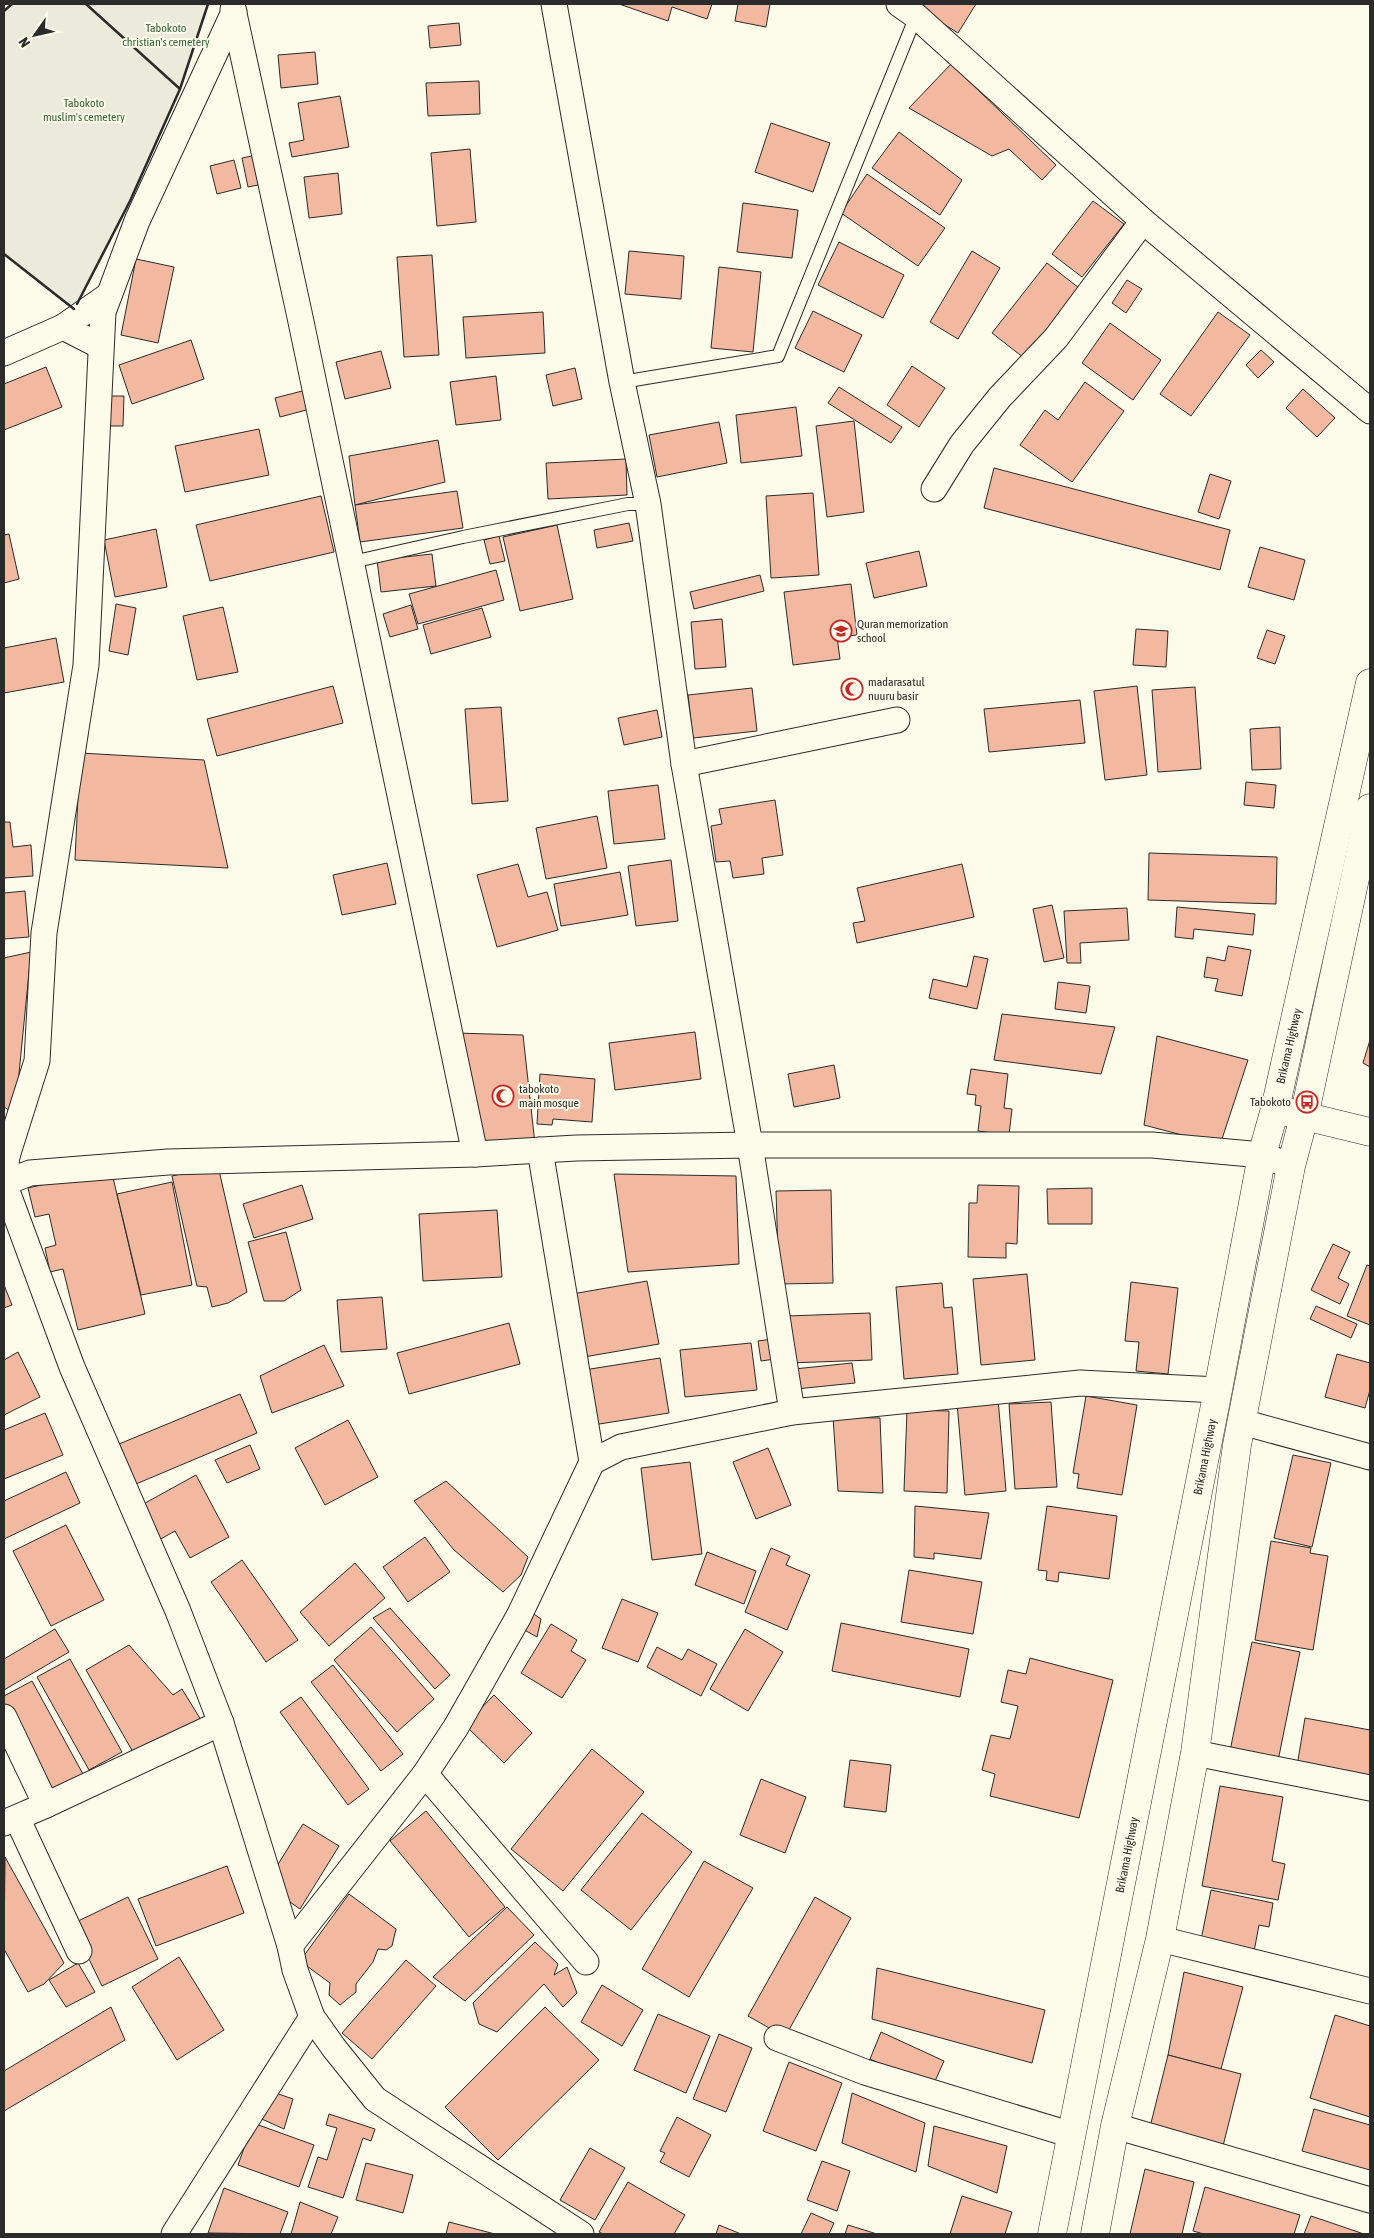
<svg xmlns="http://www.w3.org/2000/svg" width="1374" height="2238" font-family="'Asap Condensed',sans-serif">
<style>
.green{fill:#ecebdb;stroke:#74746e}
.building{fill:#f2b8a0;stroke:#2b2b2b}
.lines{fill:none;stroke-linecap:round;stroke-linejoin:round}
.lane-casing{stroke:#2b2b2b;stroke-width:14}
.street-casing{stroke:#2b2b2b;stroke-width:27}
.secondary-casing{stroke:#2b2b2b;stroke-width:29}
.highway-casing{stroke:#2b2b2b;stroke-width:29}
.lane{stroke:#fdfbea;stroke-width:12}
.street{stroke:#fdfbea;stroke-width:25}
.secondary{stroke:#fdfbea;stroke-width:28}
.highway{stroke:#fdfbea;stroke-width:28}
.wall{stroke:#2b2b2b;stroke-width:2.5}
.labels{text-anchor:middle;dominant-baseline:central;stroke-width:4;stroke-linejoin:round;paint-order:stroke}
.park-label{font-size:12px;fill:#34623c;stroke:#fdfbea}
.poi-label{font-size:12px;fill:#2b2b2b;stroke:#fdfbea;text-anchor:start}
.street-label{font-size:12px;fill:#2b2b2b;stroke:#fdfbea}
</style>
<rect width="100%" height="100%" fill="#fdfbea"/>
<path class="green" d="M12,4H208L180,89L130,201L74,310L4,254V11Z"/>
<g class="building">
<path d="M619,4H712L707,19L672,7L668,21Z"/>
<path d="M738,4H770L766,27L735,21Z"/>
<path d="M920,4H976L958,33L918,8Z"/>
<path d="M459,23L461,45L430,48L428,26Z"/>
<path d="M315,52L318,84L281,88L278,55Z"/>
<path d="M951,64L1056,165L1042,180L1009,149L992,156L909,108Z"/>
<path d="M479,81L480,114L428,116L426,83Z"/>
<path d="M340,96L349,147L292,157L289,143L304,140L298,103Z"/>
<path d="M771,123L830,143L813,192L755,172Z"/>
<path d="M899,132L962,180L940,215L872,168Z"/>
<path d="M470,149L476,222L437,226L431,153Z"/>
<path d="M257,155L263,184L248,187L242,158Z"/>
<path d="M234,160L241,188L217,194L210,166Z"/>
<path d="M338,173L342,214L309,218L304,177Z"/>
<path d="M867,174L945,228L918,266L841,213Z"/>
<path d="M1093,201L1124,224L1082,277L1052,254Z"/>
<path d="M743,203L798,210L792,258L737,252Z"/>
<path d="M839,242L904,275L883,318L818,285Z"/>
<path d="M629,251L684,256L681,299L625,294Z"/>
<path d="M972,251L1000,268L958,339L930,322Z"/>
<path d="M432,255L439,355L404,357L397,257Z"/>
<path d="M136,259L174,267L158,343L121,335Z"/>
<path d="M1047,263L1079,288L1024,358L992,333Z"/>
<path d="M719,267L761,272L753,352L711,348Z"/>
<path d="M1127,280L1142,289L1126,313L1112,303Z"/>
<path d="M813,311L862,335L844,372L795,348Z"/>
<path d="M543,312L545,353L466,358L463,317Z"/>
<path d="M1218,312L1250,335L1191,416L1160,394Z"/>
<path d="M1110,323L1161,360L1133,400L1082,363Z"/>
<path d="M191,340L204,379L132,404L119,365Z"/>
<path d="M1261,350L1274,362L1258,378L1246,365Z"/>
<path d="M381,351L391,388L345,399L336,362Z"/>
<path d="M912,366L945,388L919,427L887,405Z"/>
<path d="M46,367L62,407L4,430V384Z"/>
<path d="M575,368L582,399L553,406L546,375Z"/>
<path d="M496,376L501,420L456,425L450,382Z"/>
<path d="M1085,382L1124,411L1072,482L1020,445L1045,410L1058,420Z"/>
<path d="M839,387L902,427L891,443L828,403Z"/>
<path d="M1303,389L1335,418L1317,437L1286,408Z"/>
<path d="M306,390L310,409L280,417L275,398Z"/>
<path d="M106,396H124L123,426H106Z"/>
<path d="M796,407L802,456L741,463L736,415Z"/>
<path d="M854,421L864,512L827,517L816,426Z"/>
<path d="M719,422L727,463L657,477L649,435Z"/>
<path d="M259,429L269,475L185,492L175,446Z"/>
<path d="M438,440L445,482L355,505L349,456Z"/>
<path d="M626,459L627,495L548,499L546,463Z"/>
<path d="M994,468L1230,530L1220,570L984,508Z"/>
<path d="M1210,474L1231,481L1219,519L1198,512Z"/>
<path d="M457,491L463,528L360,542L355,505Z"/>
<path d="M813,493L819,575L771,578L766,496Z"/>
<path d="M321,496L334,552L210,581L196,525Z"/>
<path d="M629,523L633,541L597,548L594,530Z"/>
<path d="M557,525L573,599L520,611L503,537Z"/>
<path d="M156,529L167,587L115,597L104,540Z"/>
<path d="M9,534L19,579L4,583V535Z"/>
<path d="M499,536L505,561L490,564L484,540Z"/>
<path d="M1260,547L1305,560L1294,600L1248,587Z"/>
<path d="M919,551L927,586L874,598L866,563Z"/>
<path d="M432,554L436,586L381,592L377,560Z"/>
<path d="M496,570L504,600L418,624L409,594Z"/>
<path d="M760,575L764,591L694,609L690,592Z"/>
<path d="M851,584L857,635L837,637L840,659L793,665L784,592Z"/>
<path d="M116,604L136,608L128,655L109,651Z"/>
<path d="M411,605L418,629L390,637L383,614Z"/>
<path d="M223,607L238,672L197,680L183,616Z"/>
<path d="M482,608L491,637L431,654L423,625Z"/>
<path d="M722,619L726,667L695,669L691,622Z"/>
<path d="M1136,629L1168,631L1166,667L1133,665Z"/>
<path d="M1267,630L1285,636L1275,664L1257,658Z"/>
<path d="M56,638L64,682L4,693V648Z"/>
<path d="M333,686L343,723L217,756L207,719Z"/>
<path d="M1137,686L1147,775L1105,780L1094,691Z"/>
<path d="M1195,687L1201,769L1158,772L1152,690Z"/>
<path d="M752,688L757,731L693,738L688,695Z"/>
<path d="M1080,700L1085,743L989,752L984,709Z"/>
<path d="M501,707L508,801L472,804L465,709Z"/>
<path d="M657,710L662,737L624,745L618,718Z"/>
<path d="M1280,727L1281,769L1252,770L1250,729Z"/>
<path d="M80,753L204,760L228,868L75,860Z"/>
<path d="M1246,782L1276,785L1274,808L1244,805Z"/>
<path d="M658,785L665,839L614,844L608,791Z"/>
<path d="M775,800L783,855L762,858L764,874L733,878L730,861L716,862L711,826L722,824L719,809Z"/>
<path d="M597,816L607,868L546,879L536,828Z"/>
<path d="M4,822H10L13,847L31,845L33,876L4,878Z"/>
<path d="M1149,853L1277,857L1276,904L1148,900Z"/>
<path d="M671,860L678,921L636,926L628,866Z"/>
<path d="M387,863L396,904L342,915L333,875Z"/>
<path d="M518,864L528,897L547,892L558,930L497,947L477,875Z"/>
<path d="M962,864L974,917L857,943L853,923L865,921L857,888Z"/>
<path d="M620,872L628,915L561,926L554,884Z"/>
<path d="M25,891L29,937L4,939V893Z"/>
<path d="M1052,905L1064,958L1044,962L1033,909Z"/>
<path d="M1177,907L1255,914L1253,935L1194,929L1193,939L1175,937Z"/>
<path d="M1127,908L1129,940L1080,943L1081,963H1067L1064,911Z"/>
<path d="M1228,946L1251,950L1242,996L1215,991L1218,979L1204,977L1207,957L1225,961Z"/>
<path d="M31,952L15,1114L4,1107V958Z"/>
<path d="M974,956L988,959L977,1009L929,998L933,979L967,987Z"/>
<path d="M1058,982L1090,986L1086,1013L1055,1009Z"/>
<path d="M1002,1014L1115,1027L1101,1074L994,1060Z"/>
<path d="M695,1032L701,1079L615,1090L609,1043Z"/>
<path d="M456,1033L523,1035L535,1144L479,1145Z"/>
<path d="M1157,1036L1248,1060L1220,1145L1144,1125Z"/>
<path d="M1370,1040V1067L1363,1063Z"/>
<path d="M834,1065L840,1098L794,1107L788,1074Z"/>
<path d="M971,1069L1008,1074L1004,1108L1012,1109L1009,1135L978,1131L981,1106L975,1105L976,1095L967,1094Z"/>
<path d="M540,1074L595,1079L592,1122L553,1119L552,1125L537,1124Z"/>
<path d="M218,1166L247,1292L228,1303L212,1307L207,1287L197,1286L172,1176Z"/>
<path d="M111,1169L145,1314L78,1330L63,1269L50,1272L45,1248L56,1245L49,1214L35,1217L28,1188Z"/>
<path d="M614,1174L736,1176L739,1264L628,1272Z"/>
<path d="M172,1182L192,1285L141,1295L117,1194Z"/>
<path d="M302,1185L313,1219L254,1238L243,1204Z"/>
<path d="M978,1185L1019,1186L1017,1244L1006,1243V1258L968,1257L969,1203H977Z"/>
<path d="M1092,1188V1224H1048L1047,1189Z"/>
<path d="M831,1190L833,1283L779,1284L776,1191Z"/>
<path d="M497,1210L502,1277L423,1281L419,1214Z"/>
<path d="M286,1232L301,1290L284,1301H264L248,1242Z"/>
<path d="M1333,1244L1350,1252L1338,1278L1349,1284L1340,1304L1311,1290Z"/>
<path d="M1367,1265L1370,1266V1325L1347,1316Z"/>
<path d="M1027,1274L1035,1360L981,1365L973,1279Z"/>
<path d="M647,1281L659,1344L584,1357L572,1294Z"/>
<path d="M1131,1282L1178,1288L1168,1374L1136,1371L1139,1342L1125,1341Z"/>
<path d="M942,1283L944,1308L952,1307L958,1374L904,1379L896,1287Z"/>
<path d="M4,1285L12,1305L4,1308Z"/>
<path d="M382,1297L387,1349L341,1352L337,1300Z"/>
<path d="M1316,1306L1357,1324L1351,1338L1310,1319Z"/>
<path d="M870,1313L872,1360L789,1363L787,1316Z"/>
<path d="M509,1323L520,1364L409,1394L397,1353Z"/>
<path d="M773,1339L775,1359L761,1361L758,1341Z"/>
<path d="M751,1343L757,1390L685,1397L680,1350Z"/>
<path d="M324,1345L344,1386L272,1413L260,1376Z"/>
<path d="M18,1352L40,1397L4,1415V1360Z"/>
<path d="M1337,1354L1370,1363V1390L1365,1408L1325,1397Z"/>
<path d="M660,1358L669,1413L593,1425L584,1370Z"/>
<path d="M852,1363L855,1383L796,1389L794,1369Z"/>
<path d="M240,1394L257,1433L136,1484L119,1444Z"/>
<path d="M1086,1396L1137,1405L1122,1495L1077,1488L1079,1474L1073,1473Z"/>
<path d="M998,1399L1006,1491L965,1495L957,1403Z"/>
<path d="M1051,1402L1057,1487L1015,1489L1009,1404Z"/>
<path d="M907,1410L949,1411L947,1493L904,1491Z"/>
<path d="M45,1413L63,1455L4,1479V1430Z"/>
<path d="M833,1417L880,1418L883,1493L838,1491Z"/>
<path d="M348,1420L378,1477L325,1505L295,1448Z"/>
<path d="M250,1445L260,1469L227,1483L215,1460Z"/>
<path d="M768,1448L791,1505L756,1519L733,1462Z"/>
<path d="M1293,1455L1331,1463L1312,1547L1274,1538Z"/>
<path d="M690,1462L702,1554L652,1560L641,1468Z"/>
<path d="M66,1472L80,1503L4,1539V1501Z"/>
<path d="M196,1475L229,1537L190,1558L175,1531L157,1541L138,1507Z"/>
<path d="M446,1481L528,1557L521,1575L503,1592L454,1550L414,1501Z"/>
<path d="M915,1506L989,1513L981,1559L934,1553V1559L914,1557Z"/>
<path d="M1047,1506L1117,1516L1109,1579L1059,1572L1058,1582L1046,1580L1047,1571L1038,1570Z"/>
<path d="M66,1525L104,1600L51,1626L13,1551Z"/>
<path d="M425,1537L450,1572L408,1602L383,1567Z"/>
<path d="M1271,1541L1311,1548L1310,1553L1328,1556L1313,1650L1255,1640Z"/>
<path d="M771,1548L790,1556L786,1565L810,1575L787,1630L745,1612Z"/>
<path d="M707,1552L756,1571L744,1604L695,1585Z"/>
<path d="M242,1560L298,1640L266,1662L211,1582Z"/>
<path d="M355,1563L385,1598L329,1646L300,1612Z"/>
<path d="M909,1570L982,1582L973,1634L901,1622Z"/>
<path d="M622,1599L658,1613L638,1662L602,1648Z"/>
<path d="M390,1608L450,1675L435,1689L373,1618Z"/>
<path d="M528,1610L541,1619L537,1637L519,1627Z"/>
<path d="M841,1623L969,1649L960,1697L832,1671Z"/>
<path d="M551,1624L577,1640L571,1651L586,1660L562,1698L521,1673Z"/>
<path d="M371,1627L434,1699L397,1732L334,1660Z"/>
<path d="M55,1629L69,1652L4,1690V1659Z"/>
<path d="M745,1629L783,1652L748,1711L710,1689Z"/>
<path d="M1252,1642L1300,1652L1277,1766L1229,1756Z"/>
<path d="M129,1645L173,1695L182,1689L201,1720L137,1759L86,1670Z"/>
<path d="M657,1647L682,1660L688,1649L717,1664L701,1696L647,1667Z"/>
<path d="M1030,1658L1113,1680L1079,1818L990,1796L995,1774L982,1770L991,1735L1010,1739L1018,1706L1001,1702L1008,1670L1026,1674Z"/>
<path d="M70,1659L122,1752L89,1770L37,1677Z"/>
<path d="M333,1665L403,1754L381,1771L311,1682Z"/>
<path d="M32,1681L83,1774L51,1791L4,1705V1696Z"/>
<path d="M494,1695L532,1733L504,1763L465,1725Z"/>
<path d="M301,1697L369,1789L348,1805L280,1712Z"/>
<path d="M1305,1718L1370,1730V1779L1297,1766Z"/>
<path d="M592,1749L644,1792L563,1891L511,1849Z"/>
<path d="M850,1760L891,1765L886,1812L844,1807Z"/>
<path d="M761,1779L806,1797L785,1853L740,1835Z"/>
<path d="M1220,1786L1283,1797L1272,1861L1285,1864L1278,1900L1202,1886Z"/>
<path d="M426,1811L505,1907L469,1937L390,1841Z"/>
<path d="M642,1813L692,1852L631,1930L581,1890Z"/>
<path d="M303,1824L339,1846L300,1909L280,1895L272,1874Z"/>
<path d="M5,1857L64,1963L44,1984L28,1992L4,1949Z"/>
<path d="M704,1861L753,1888L689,1997L642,1969Z"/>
<path d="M227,1866L244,1913L156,1946L138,1899Z"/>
<path d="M1211,1890L1273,1903L1269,1927L1259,1925L1253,1957L1200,1945Z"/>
<path d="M349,1894L396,1929L392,1946L386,1950L378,1949L373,1962L356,1984V1992L340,2005L329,1995L330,1983L300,1961Z"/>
<path d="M128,1897L158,1959L102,1986L72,1924Z"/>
<path d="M815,1897L851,1918L785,2037L748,2016Z"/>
<path d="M507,1907L534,1935L465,2001L433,1977Z"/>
<path d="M535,1942L558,1964L554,1975L567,1967L577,1993L563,2007L544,1984L497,2032L479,2024L473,2003Z"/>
<path d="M179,1957L224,2030L177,2060L132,1987Z"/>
<path d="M406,1960L436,1986L372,2059L342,2033Z"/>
<path d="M78,1963L95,1992L66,2007L49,1980Z"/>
<path d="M877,1968L1045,2010L1032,2063L872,2019Z"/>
<path d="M1184,1972L1243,1987L1221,2069L1168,2055Z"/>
<path d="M602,1985L643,2010L622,2046L581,2022Z"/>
<path d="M111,2007L125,2040L4,2111V2071Z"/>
<path d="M545,2007L599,2060L498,2160L445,2107Z"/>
<path d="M658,2014L710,2036L686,2093L634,2070Z"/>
<path d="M1335,2015L1370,2026V2117L1310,2098Z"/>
<path d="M881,2032L944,2061L932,2088L870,2059Z"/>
<path d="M719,2034L752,2048L726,2112L693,2099Z"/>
<path d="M1168,2055L1241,2074L1222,2150L1149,2131Z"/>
<path d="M789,2062L842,2083L816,2151L763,2131Z"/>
<path d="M267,2090L293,2099L284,2129L255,2116Z"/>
<path d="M852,2093L925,2123L916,2172L842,2143Z"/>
<path d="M1314,2109L1370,2125V2170L1302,2151Z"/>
<path d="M329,2114L375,2129L371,2141L363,2138L343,2198L308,2187L318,2157L327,2160L337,2128L326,2125Z"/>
<path d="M677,2117L711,2135L689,2177L660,2162L665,2153L660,2151Z"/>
<path d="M253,2123L314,2145L299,2187L238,2165Z"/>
<path d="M934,2126L1007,2146L997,2193L928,2166Z"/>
<path d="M590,2148L625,2168L595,2220L560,2200Z"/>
<path d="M822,2161L850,2171L837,2211L807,2200Z"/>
<path d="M366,2163L413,2175L403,2213L356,2200Z"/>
<path d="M1145,2169L1194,2182L1182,2234H1130Z"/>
<path d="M628,2182L685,2215L674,2234H603L599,2232Z"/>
<path d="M1205,2187L1300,2215L1294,2234H1204L1193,2231Z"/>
<path d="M224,2188L288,2212L280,2234L208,2233Z"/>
<path d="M962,2196L1012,2212L1005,2234H950Z"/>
<path d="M300,2202L338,2217L331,2234H291Z"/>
<path d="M811,2213L834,2223L829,2234H801Z"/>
<path d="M1311,2216L1364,2234H1304Z"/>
<path d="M449,2222L495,2234H446Z"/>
<path d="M719,2225L741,2234H716Z"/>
<path d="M848,2225L877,2234H845Z"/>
</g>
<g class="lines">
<g class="lane-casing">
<g id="lane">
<path d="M622,382L778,356L916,16"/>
<path d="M352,562L463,537L628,504H648"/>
</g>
</g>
<g class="street-casing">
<g id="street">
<path d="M554,4L622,382L648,504L684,764L750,1145L792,1412"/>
<path d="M899,4L916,16L1143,221L1370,411"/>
<path d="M233,9L300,317L475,1154"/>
<path d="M63,327L109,295"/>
<path d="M4,353L63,327L100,346"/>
<path d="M934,489L962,444L1000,397L1056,338L1143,221"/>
<path d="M684,764L897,720"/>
<path d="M4,1151L7,1156L4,1183L72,1367L178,1611L221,1723L290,1946L295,1970L312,2017L334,2048L375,2099L581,2234"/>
<path d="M7,1156L37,1061L44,933L86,665L103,312L137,221L234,12"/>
<path d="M4,1183L30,1173L168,1162L475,1154L576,1148L750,1145H1152L1262,1155L1291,1166"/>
<path d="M1242,1422L1370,1457"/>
<path d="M592,1462L621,1447L792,1412L1080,1383L1218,1390"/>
<path d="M4,1717L46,1805"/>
<path d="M1195,1753L1370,1788"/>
<path d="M425,1774L586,1962"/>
<path d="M17,1818L79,1951"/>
<path d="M4,1823L46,1805L221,1723"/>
<path d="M1160,1939L1370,1991"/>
<path d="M290,1946L425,1774L456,1727L519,1616L592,1462L540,1150"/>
<path d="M777,2038L865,2072L1072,2135"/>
<path d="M1115,2126L1370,2200"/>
<path d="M174,2234L312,2017"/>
</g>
</g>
<g class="secondary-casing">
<path id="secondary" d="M1275,1109L1370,1132"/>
</g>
<g class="highway-casing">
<g id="highway">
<path d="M1052,2234L1218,1390L1262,1155L1275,1109L1370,683"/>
<path d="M1095,2234L1115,2126L1160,1939L1195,1753L1237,1445L1291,1166L1304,1117L1370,808"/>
</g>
</g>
<use href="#lane" class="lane"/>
<use href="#street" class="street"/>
<use href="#secondary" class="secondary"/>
<use href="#highway" class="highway"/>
<g class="wall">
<path d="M4,11L12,4"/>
<path d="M180,89L208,4"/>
<path d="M4,254L74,309"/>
<path d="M77,304L130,201L180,89L86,4"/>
</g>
</g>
<defs>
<g id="school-ring" transform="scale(1.125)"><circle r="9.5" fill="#fdfbea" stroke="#c62828" stroke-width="1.5"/><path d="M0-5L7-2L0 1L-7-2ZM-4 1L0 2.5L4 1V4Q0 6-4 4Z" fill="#c62828"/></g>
<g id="mosque-ring" transform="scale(1.125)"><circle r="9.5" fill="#fdfbea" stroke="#c62828" stroke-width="1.5"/><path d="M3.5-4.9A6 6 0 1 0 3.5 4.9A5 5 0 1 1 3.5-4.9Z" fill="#c62828"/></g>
<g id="bus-ring" transform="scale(1.125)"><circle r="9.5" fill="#fdfbea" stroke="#c62828" stroke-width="1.5"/><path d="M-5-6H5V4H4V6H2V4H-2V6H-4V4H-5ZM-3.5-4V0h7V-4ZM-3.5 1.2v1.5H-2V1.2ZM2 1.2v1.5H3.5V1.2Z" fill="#c62828"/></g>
</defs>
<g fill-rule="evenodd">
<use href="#school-ring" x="841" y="631"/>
<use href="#mosque-ring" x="852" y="689"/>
<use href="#mosque-ring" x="503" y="1096"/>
<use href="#bus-ring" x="1307" y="1102"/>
</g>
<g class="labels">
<g class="park-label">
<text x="166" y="28">Tabokoto<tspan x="166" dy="14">christian's cemetery</tspan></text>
<text x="84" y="103">Tabokoto<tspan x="84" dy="14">muslim's cemetery</tspan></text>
</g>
<g class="poi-label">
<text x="857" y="624">Quran memorization<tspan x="857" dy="14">school</tspan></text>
<text x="868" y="682">madarasatul<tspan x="868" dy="14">nuuru basir</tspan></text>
<text x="519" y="1089">tabokoto<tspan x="519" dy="14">main mosque</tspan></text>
<text x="1291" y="1102" text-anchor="end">Tabokoto</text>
</g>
<g class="street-label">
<text transform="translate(1289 1046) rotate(-77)">Brikama Highway</text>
<text transform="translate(1205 1457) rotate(-79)">Brikama Highway</text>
<text transform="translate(1127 1855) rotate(-79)">Brikama Highway</text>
</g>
</g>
<rect width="1374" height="2238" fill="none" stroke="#2b2b2b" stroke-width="10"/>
<g transform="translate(35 35) rotate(236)" stroke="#fdfbea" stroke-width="4" paint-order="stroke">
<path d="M0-4L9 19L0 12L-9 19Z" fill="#2b2b2b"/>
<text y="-8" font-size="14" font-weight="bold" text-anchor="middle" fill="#2b2b2b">N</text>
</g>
</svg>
